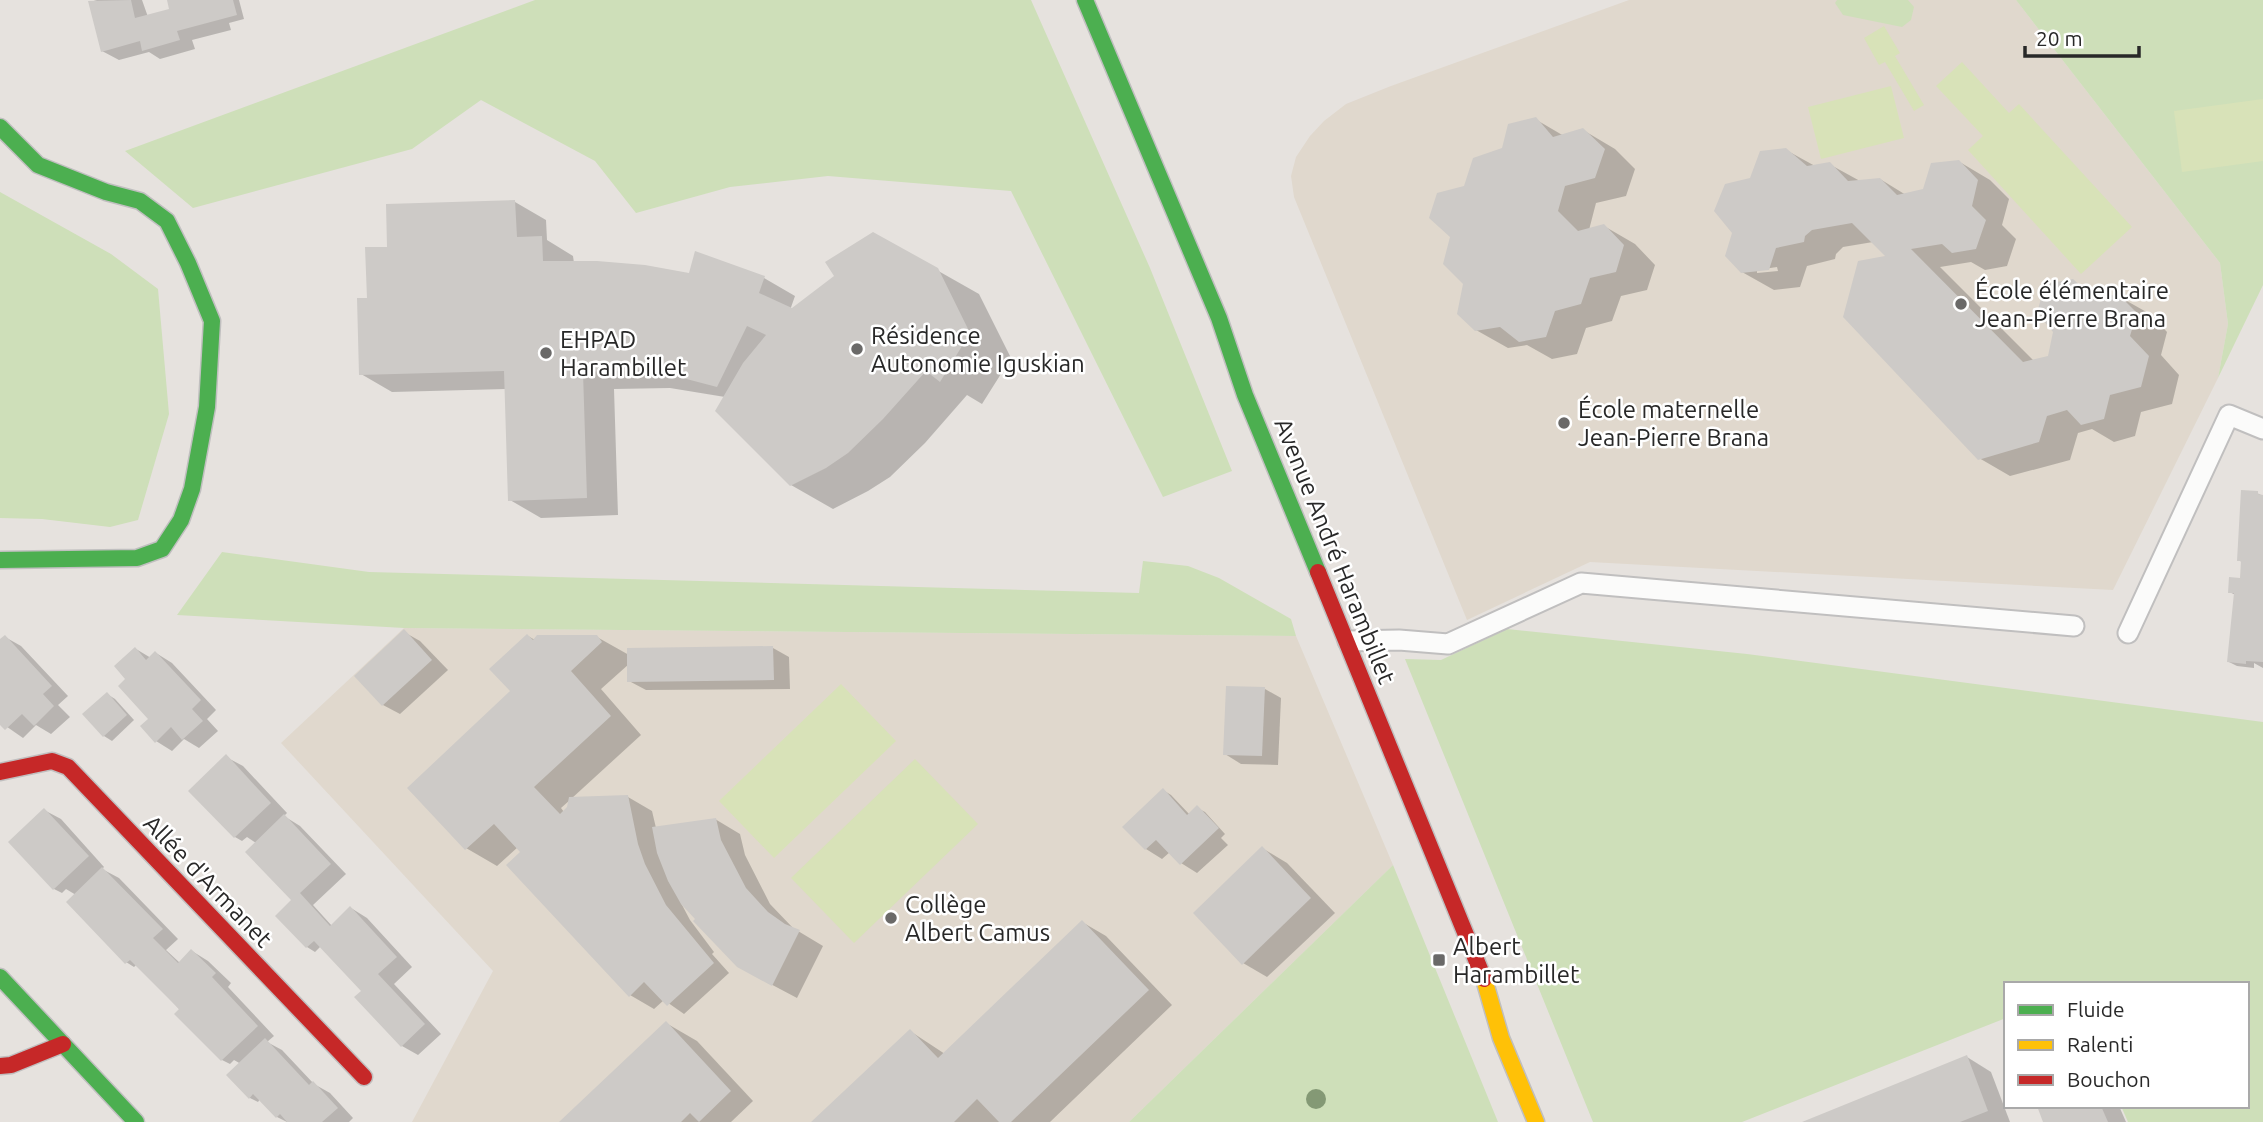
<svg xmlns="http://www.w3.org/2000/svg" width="2263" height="1122" font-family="Ubuntu,sans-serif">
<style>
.education{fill:#e0d8cd}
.green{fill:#cedfb9}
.pitch{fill:#d8e2b8}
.shadow{fill:#0003;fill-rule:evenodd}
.building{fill:#cdcac7}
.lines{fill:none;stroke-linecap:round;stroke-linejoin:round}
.lane-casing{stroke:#c0bfbf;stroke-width:23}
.fast-casing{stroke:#c0bfbf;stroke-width:19}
.slow-casing{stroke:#c0bfbf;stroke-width:19}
.jam-casing{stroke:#c0bfbf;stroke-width:19}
.lane{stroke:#fbfbfa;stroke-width:19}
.fast{stroke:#4caf50;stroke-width:16}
.slow{stroke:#ffc107;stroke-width:16}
.jam{stroke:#c62828;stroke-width:16}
.tree{fill:#849975}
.poi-dot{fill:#6a6968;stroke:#fff;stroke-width:2.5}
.labels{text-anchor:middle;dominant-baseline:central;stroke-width:5;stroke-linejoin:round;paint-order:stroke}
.poi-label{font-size:24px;fill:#282828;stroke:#fff;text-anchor:start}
.street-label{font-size:24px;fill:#282828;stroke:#fff}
</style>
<rect width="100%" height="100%" fill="#e6e2de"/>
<g class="education">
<polygon points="1629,0 2016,0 2220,263 2228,324 2218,378 2113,590 1590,562 1467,620 1294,197 1291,176 1296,157 1310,136 1324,121 1346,104 1391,86"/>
<polygon points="404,628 1296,636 1393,865 1129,1122 412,1122 493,971 281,743"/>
</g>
<g class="green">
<polygon points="535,0 1031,0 1150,268 1232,471 1163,497 1011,191 828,176 730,187 636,213 595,161 481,100 412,149 193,208 125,151"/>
<polygon points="1837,0 1908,0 1914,7 1911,20 1902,27 1843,15 1835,3"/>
<polygon points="2016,0 2263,0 2263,285 2218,378 2228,324 2220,263"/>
<polygon points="0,192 111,254 158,289 169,414 138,520 110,527 42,519 0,518"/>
<polygon points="222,552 369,572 1139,593 1143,561 1188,566 1219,578 1291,619 1296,636 404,628 177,615"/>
<polygon points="1507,629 1747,654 2263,722 2263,1122 2128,1122 2121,1106 2247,1106 2247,984 2006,984 2006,1018 1742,1122 1593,1122 1405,659 1441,660"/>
<polygon points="1393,865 1498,1122 1129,1122"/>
</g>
<g class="pitch">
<polygon points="1884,26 1900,53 1895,56 1924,105 1914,111 1885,62 1879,65 1864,38"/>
<polygon points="1962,62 2009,113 2019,104 2132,227 2081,274 1968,150 1983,136 1936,86"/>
<polygon points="1891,86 1904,138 1821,159 1808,107"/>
<polygon points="2263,99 2263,161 2182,172 2174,111"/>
<polygon points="841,684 896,741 774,858 719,801"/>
<polygon points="915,759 978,824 854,943 791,878"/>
</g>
<g class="shadow">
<polygon points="97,0 142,0 148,17 171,10 169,0 239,0 244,19 229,23 231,30 192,40 195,49 160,59 149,52 119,60 102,51 90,2"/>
<polygon points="1535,119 1564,136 1583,130 1615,149 1635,169 1626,196 1596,203 1589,230 1604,226 1635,244 1655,265 1647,290 1621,296 1612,321 1586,328 1577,354 1552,359 1527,345 1508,348 1476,330 1465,283 1465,187"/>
<path d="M1786,150L1815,166L1829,164L1860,181L1880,179L1906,195L1925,190L1958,161L1990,180L2009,199L2002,225L2016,239L2007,266L1985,270L1971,262L1940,267L2034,361L2049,357L2073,281L2104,299L2118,296L2150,314L2167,332L2161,355L2179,375L2172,404L2141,412L2135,436L2114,442L2092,429L2078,433L2070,460L2010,476L1979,458L1888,257L1873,242L1843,247L1836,254L1835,259L1807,266L1800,287L1774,290L1742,272L1752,179ZM1777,267L1778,271L1757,273V270Z"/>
<polygon points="515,202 546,220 547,240 573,256 574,263 690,275 764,278 795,296 789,313 836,276 873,234 979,294 1011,358 982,404 967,395 925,443 890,477 868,491 833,509 791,485 725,397 670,388 614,389 618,515 541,518 510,500 506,389 392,392 361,374 368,300 389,248"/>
<polygon points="2257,493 2263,496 2263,668 2254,663 2254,668 2237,666 2229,662 2236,595 2229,592 2241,579 2242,562 2238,560"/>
<polygon points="404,632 420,641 448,670 400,714 383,705"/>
<path d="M528,636L535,640L597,637L629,655L773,648L789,657L790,689L646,690L629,681V664L601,689L641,735L571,799L628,797L652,811L656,828L715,819L740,834L745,855L770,904L793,928L823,946L797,998L763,980L681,903L690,920L714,952L712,954L729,973L684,1014L664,1000L654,1009L630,995L518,847L497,866L466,848ZM570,800L569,808L564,812L561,808Z"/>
<polygon points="5,637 21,646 68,696 58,705 70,717 51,734 36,725 23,738 0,722 0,642"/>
<polygon points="136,649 151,658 156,653 172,663 216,710 207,719 218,731 199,748 184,739 172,751 156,741 150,719 128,679"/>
<polygon points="1265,689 1281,698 1278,765 1241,764 1225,754"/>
<polygon points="107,694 115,699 134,720 112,741 104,736 85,714"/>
<polygon points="226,757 243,766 287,813 284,816 300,826 346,874 313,905 332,926 351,908 367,918 412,967 394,984 441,1034 418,1055 402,1046 363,991 321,946 315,952 307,947 294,900 256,843 247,837 242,841 235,837"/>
<polygon points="1163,790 1171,795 1190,815 1197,808 1205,812 1225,834 1221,838 1228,845 1197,873 1181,863 1170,852 1162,859 1146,849"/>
<polygon points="44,810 61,819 104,867 102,869 119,878 178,939 166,950 180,963 192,951 208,961 231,983 228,987 274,1036 267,1042 282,1050 314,1084 330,1093 353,1118 349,1122 287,1122 277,1117 260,1099 258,1102 250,1098 241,1064 234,1060 230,1064 222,1060 180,1010 137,964 134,967 126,962 76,895 66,889 62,893 54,889"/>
<polygon points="1262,848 1287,863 1335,913 1267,977 1243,963"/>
<polygon points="1082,922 1106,936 1172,1005 1050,1122 814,1122 910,1031 945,1054"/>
<polygon points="666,1023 697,1041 753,1101 731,1122 561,1122"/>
<polygon points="1967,1057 1991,1072 2010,1122 1807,1122"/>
<polygon points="2039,1106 2119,1106 2126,1122 2045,1122"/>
</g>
<g class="building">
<polygon points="131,0 135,18 169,9 167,0 233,0 237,15 177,31 180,40 142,51 140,41 101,52 88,1"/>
<polygon points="1536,117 1553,137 1583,128 1605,149 1595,178 1565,186 1558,211 1578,231 1604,224 1624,245 1616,272 1590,278 1581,304 1555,311 1546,337 1519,342 1500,327 1475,331 1457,314 1463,284 1443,264 1450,237 1429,218 1437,193 1464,186 1473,158 1502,148 1508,124"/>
<polygon points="1786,148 1807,166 1830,162 1848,181 1880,178 1897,195 1923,189 1931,163 1959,160 1978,180 1972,206 1986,220 1976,249 1952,253 1942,244 1911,249 2023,362 2048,356 2053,332 2037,313 2045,284 2073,279 2094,299 2118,294 2137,313 2130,336 2149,356 2141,387 2110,395 2104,419 2081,425 2067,410 2047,416 2039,442 1978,460 1843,317 1858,261 1885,256 1852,223 1812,230 1805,236 1804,242 1776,248 1769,270 1741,273 1725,256 1732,233 1714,211 1725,184 1750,178 1760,151"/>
<polygon points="515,200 517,237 542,236 543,261 597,261 645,265 689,273 695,251 765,276 759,293 792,308 834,276 825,262 873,232 938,268 970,333 940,382 926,371 883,419 848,453 826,468 790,486 715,411 743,363 766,335 747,326 717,387 675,376 637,370 583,372 587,498 508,501 504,371 359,375 357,298 367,298 365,247 387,247 386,204"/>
<polygon points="2241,490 2258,491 2258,494 2263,495 2263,662 2246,661 2246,664 2227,662 2234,593 2228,593 2229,577 2240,578 2241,561 2237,561"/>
<polygon points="404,629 432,660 382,706 354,676"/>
<polygon points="527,634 533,640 537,635 597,635 602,642 571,671 611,716 534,787 560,814 567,807 569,797 628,795 638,844 645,864 666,905 714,963 667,1006 644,982 629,997 506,865 520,852 494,824 465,850 407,788 510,691 489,669"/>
<polygon points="5,635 52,686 43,694 54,706 34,726 22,714 5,730 0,725 0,639"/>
<polygon points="773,646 774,680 627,682 627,648"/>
<polygon points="135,647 146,660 155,651 201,700 192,709 203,721 182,740 171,727 155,743 140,726 148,719 118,686 125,679 114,666"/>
<polygon points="1226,686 1265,687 1262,756 1223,755"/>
<polygon points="107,692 127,715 103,737 82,714"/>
<polygon points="226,754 271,803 234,838 188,791"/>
<polygon points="1163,788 1187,815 1197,805 1219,828 1180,865 1156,840 1145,850 1122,827"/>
<polygon points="44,808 89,856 53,890 8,842"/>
<polygon points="284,814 331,864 300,893 330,926 350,906 397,957 378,974 425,1024 401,1047 354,997 361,991 314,941 306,948 275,916 291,900 245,852"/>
<polygon points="716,818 721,840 746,888 768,912 785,924 800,930 772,986 737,967 693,921 695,919 681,904 668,881 657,853 652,827"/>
<polygon points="1262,846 1311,898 1242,965 1193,913"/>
<polygon points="102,867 163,929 153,938 178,963 191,949 216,973 212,977 258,1026 221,1061 174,1014 179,1009 130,960 125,964 66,902"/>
<polygon points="1082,920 1149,990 1011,1122 999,1122 977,1099 954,1122 811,1122 910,1029 938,1058"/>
<polygon points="666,1021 731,1091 699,1122 690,1113 681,1122 559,1122"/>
<polygon points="265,1038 309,1085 313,1081 338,1108 322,1122 287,1122 280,1114 276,1118 253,1094 249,1099 226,1075"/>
<polygon points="1967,1055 1988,1111 1960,1122 1802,1122"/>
<polygon points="2037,1106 2101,1106 2108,1122 2043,1122"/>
</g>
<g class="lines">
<defs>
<g id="lane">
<polyline points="2128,633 2229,415 2263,429"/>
<polyline points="1348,641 1399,640 1448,644 1581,583 2074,626"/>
</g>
<g id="fast">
<polyline points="1085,0 1219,318 1245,395 1318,572"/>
<polyline points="0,127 38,165 106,192 140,201 167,221 188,263 212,321 207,407 192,489 181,520 162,549 137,558 0,560"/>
<polyline points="0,977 136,1122"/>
</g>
<polyline id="slow" points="1484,979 1501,1038 1536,1122"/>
<g id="jam">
<polyline points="1318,572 1484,979"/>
<polyline points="0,772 52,761 68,767 364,1077"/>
<polyline points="0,1066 11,1065 63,1044"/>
</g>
</defs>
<use href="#lane" class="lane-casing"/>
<use href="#fast" class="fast-casing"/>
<use href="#slow" class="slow-casing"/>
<use href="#jam" class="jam-casing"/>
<use href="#lane" class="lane"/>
<use href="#fast" class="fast"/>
<use href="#slow" class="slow"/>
<use href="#jam" class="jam"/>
</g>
<circle class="tree" cx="1316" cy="1099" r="10"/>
<g class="poi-dot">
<circle cx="1961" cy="304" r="7"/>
<circle cx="857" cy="349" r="7"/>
<circle cx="546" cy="353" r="7"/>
<circle cx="1564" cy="423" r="7"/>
<circle cx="891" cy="918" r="7"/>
<rect x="1432" y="953" width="14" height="14" rx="3.5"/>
</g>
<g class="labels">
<g class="poi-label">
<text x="1975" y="290">École élémentaire<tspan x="1975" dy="28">Jean-Pierre Brana</tspan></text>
<text x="871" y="335">Résidence<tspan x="871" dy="28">Autonomie Iguskian</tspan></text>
<text x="560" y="339">EHPAD<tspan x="560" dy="28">Harambillet</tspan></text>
<text x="1578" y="409">École maternelle<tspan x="1578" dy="28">Jean-Pierre Brana</tspan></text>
<text x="905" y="904">Collège<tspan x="905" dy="28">Albert Camus</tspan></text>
<text x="1453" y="946">Albert<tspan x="1453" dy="28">Harambillet</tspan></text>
</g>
<g class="street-label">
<text transform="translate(1335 551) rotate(68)">Avenue André Harambillet</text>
<text transform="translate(208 881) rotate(46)">Allée d'Armanet</text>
</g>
</g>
<rect x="2004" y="982" width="245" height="126" fill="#ffffff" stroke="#a9a9a9" stroke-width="2"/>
<rect x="2018" y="1005" width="35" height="10" fill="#4caf50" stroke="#a9a9a9" stroke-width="2"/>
<text x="2067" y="1017" font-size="21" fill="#282828">Fluide</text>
<rect x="2018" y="1040" width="35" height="10" fill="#ffc107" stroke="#a9a9a9" stroke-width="2"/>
<text x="2067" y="1052" font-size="21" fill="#282828">Ralenti</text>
<rect x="2018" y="1075" width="35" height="10" fill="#c62828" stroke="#a9a9a9" stroke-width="2"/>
<text x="2067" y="1087" font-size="21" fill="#282828">Bouchon</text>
<path d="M2025 46v10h114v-10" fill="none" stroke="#282828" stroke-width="3.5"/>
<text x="2036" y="46" font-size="21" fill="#282828" stroke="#ffffff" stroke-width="5" paint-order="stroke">20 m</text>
</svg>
